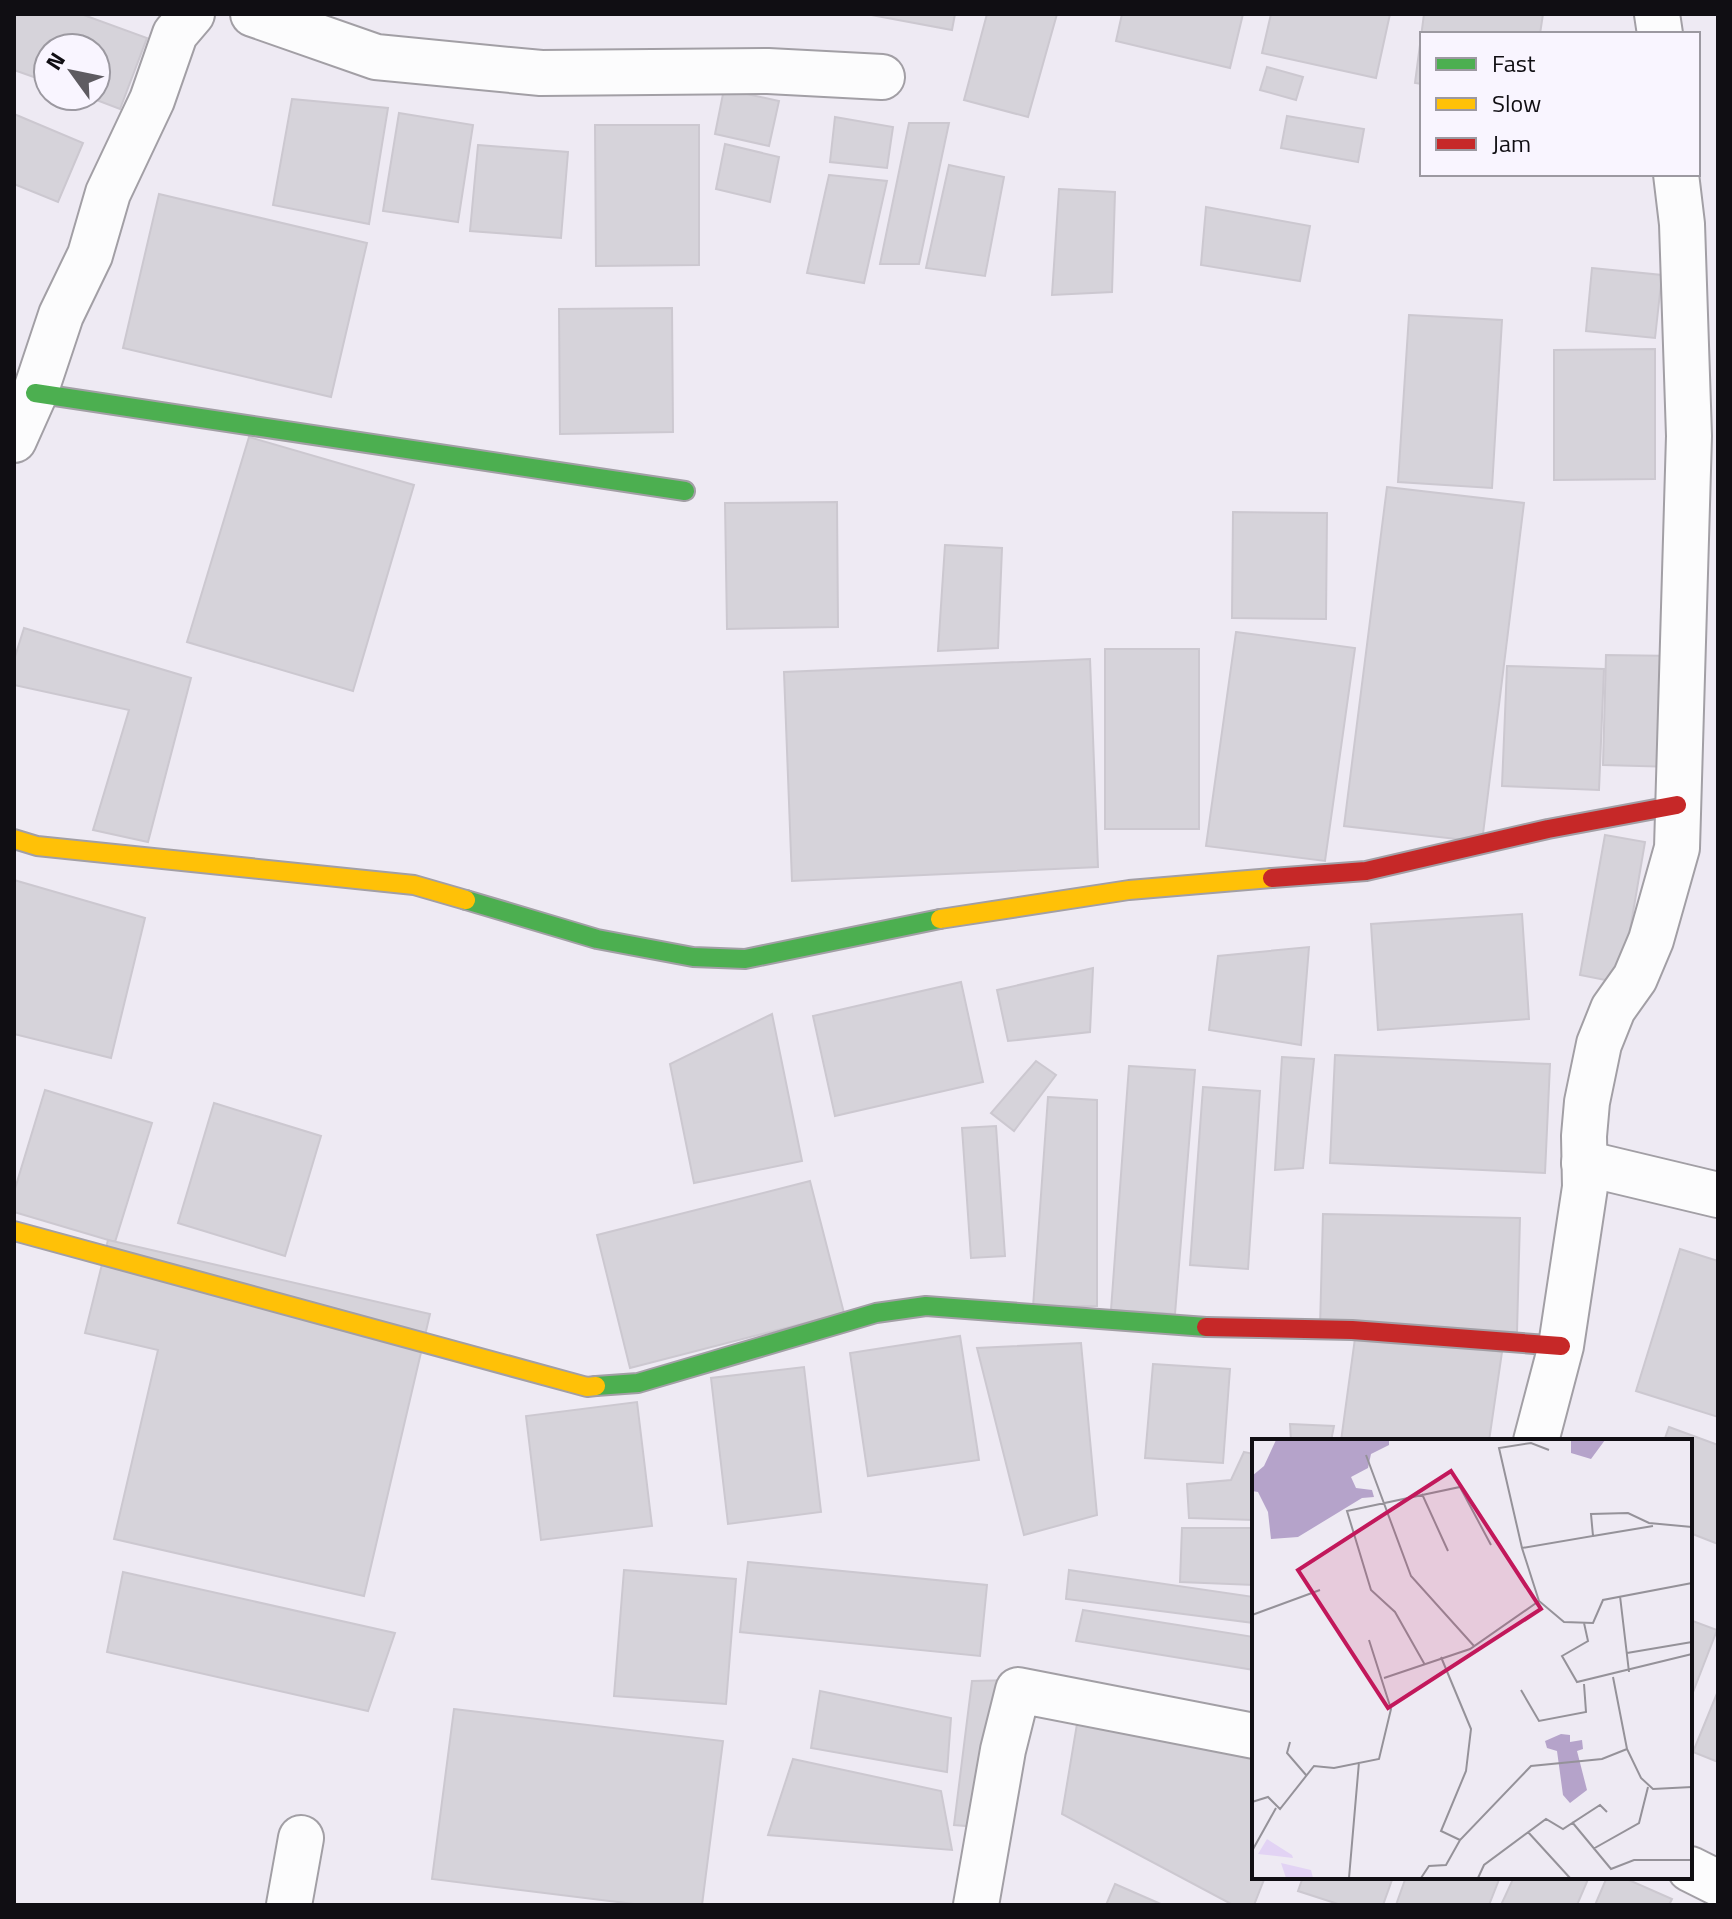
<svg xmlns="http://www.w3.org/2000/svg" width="1732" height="1919" font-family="'Titillium Web',sans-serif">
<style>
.building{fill:#d6d3da;stroke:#ccc8d0;stroke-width:2}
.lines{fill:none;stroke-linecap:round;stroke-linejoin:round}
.street-casing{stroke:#a29fa5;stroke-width:48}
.fast-casing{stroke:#a29fa5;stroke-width:22}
.slow-casing{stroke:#a29fa5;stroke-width:22}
.jam-casing{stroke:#a29fa5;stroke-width:22}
.street{stroke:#fcfcfd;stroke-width:44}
.fast{stroke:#4caf50;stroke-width:18}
.slow{stroke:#ffc107;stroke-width:18}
.jam{stroke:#c62828;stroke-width:18}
.inset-road{fill:none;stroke:#959299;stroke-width:2}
.view{fill:#c2185b;fill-opacity:0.15;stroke:#c2185b;stroke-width:4}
.inset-edge{fill:none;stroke:#100e13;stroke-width:4}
</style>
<rect width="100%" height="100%" fill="#eeeaf3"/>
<g class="building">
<polygon points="14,14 81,14 147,38 120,109 86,96 96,96 96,48 48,48 48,82 14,70"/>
<polygon points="866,14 955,14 952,30"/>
<polygon points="987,14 1057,14 1028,117 964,100"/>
<polygon points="1122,14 1243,14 1230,68 1116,41"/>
<polygon points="1271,14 1390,14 1376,78 1262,53"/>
<polygon points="1424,14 1543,14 1540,34 1422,34 1422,84 1415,83"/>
<polygon points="1267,67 1303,77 1296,100 1260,90"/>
<polygon points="724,89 779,101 769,146 715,134"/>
<polygon points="292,99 388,108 369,224 273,205"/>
<polygon points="399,113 473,125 458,222 383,211"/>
<polygon points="14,114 83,143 58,202 14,184"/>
<polygon points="1287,116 1364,129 1358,162 1281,148"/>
<polygon points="835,117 893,127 887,168 830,162"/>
<polygon points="909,123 949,123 919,264 880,264"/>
<polygon points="595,125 699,125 699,265 596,266"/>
<polygon points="725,144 779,157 770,202 716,189"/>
<polygon points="478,145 568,152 561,238 470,231"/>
<polygon points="949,165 1004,177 985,276 926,268"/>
<polygon points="829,175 887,181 864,283 807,273"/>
<polygon points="1059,189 1115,192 1112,292 1052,295"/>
<polygon points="159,194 367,243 331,397 123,348"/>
<polygon points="1206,207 1310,226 1300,281 1201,265"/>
<polygon points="1592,268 1662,275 1655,338 1586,331"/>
<polygon points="672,308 673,432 560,434 559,309"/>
<polygon points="1409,315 1502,320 1492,488 1398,482"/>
<polygon points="1655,349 1655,479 1554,480 1554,350"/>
<polygon points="249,437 414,485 353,691 187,642"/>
<polygon points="1387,487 1524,503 1482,842 1344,826"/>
<polygon points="837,502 838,627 727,629 725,503"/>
<polygon points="1233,512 1327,513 1326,619 1232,618"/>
<polygon points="945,545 1002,548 998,648 938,651"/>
<polygon points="24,628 191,678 148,842 93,830 129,710 14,685 14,660"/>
<polygon points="1236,632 1355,648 1325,861 1206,846"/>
<rect x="1105" y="649" width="94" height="180"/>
<polygon points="1606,655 1678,656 1675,767 1603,765"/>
<polygon points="1090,659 1098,867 792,881 784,672"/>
<polygon points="1507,666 1604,669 1599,790 1502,786"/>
<polygon points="1605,835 1645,842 1621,983 1580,975"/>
<polygon points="14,880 145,918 111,1058 14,1034"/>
<polygon points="1522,914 1529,1019 1378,1030 1371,924"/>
<polygon points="1309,947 1301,1045 1209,1030 1218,956"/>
<polygon points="1093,968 1090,1032 1008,1041 997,990"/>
<polygon points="961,982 983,1082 835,1116 813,1016"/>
<polygon points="772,1014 802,1161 694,1183 670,1064"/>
<polygon points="1335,1055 1550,1064 1545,1173 1330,1163"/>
<polygon points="1282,1057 1314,1059 1303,1168 1275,1170"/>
<polygon points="1036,1061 1056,1075 1014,1131 991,1113"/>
<polygon points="1129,1066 1195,1070 1175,1314 1111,1310"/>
<polygon points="1203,1087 1260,1091 1248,1269 1190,1265"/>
<polygon points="45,1090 152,1123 115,1242 14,1212 14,1192"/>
<polygon points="1048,1097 1097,1100 1097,1306 1033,1307"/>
<polygon points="214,1103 321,1136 285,1256 178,1223"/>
<polygon points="996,1126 1005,1256 971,1258 962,1128"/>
<polygon points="810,1181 844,1313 630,1368 597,1235"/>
<polygon points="1323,1214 1520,1218 1517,1332 1320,1328"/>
<polygon points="108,1240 430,1314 364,1596 114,1539 158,1350 85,1333"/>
<polygon points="1680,1249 1718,1261 1718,1417 1636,1391"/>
<polygon points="1356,1331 1502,1352 1489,1441 1341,1441"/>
<polygon points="960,1336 979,1460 868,1476 850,1353"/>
<polygon points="1081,1343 1097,1515 1024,1535 977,1348"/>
<polygon points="1153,1364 1230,1369 1223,1463 1145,1458"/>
<polygon points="804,1367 821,1512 728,1524 711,1378"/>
<polygon points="637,1402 652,1526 541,1540 526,1416"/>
<polygon points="1290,1424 1334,1426 1331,1441 1291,1441"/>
<polygon points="1669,1427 1718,1445 1718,1544 1690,1533 1690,1441 1664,1441"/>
<polygon points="1244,1452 1254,1454 1254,1520 1189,1518 1187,1484 1231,1480"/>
<polygon points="1182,1528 1254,1528 1254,1585 1180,1582"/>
<polygon points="748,1562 987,1585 980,1656 740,1632"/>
<polygon points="624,1570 736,1579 726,1704 614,1696"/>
<polygon points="1069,1570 1254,1597 1254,1623 1066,1599"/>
<polygon points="123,1572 395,1633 368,1711 107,1652"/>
<polygon points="1083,1610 1254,1637 1254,1670 1076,1641"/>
<polygon points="1690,1620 1717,1630 1690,1700"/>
<polygon points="1013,1680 1003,1829 954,1825 972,1681"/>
<polygon points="820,1691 951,1718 947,1772 811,1748"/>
<polygon points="1718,1691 1718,1762 1693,1752"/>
<polygon points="454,1709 723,1741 702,1905 642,1905 432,1879"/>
<polygon points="1077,1724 1254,1758 1254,1877 1265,1877 1254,1905 1233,1905 1062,1814"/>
<polygon points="793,1759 941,1791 952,1850 768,1835"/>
<polygon points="1303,1877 1393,1877 1383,1905 1341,1905 1298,1891"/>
<polygon points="1406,1877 1500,1877 1489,1905 1396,1905"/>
<polygon points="1514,1877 1589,1877 1577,1905 1501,1905"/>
<polygon points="1607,1877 1622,1877 1672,1899 1669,1905 1595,1905"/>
<polygon points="1115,1884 1163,1905 1106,1905"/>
</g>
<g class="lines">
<defs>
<g id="street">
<polyline points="253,14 376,57 541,73 768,71 882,77"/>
<polyline points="1657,14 1660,34"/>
<polyline points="14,440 35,393 61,315 90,255 108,193 152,100 175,34 192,14"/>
<polyline points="1584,1163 1718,1195"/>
<polyline points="1536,1441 1561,1346 1585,1187 1584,1136 1587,1102 1599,1044 1613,1009 1635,978 1651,940 1677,848 1689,436 1682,224 1676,174"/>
<polyline points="1690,1869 1718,1883"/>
<polyline points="289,1905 301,1838"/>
<polyline points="976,1905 1003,1750 1018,1690 1254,1736"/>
</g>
<g id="fast">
<polyline points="35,393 685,491"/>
<polyline points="466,900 597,939 693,957 745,959 940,919"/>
<polyline points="596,1386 638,1383 876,1313 926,1306 1206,1327"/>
</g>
<g id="slow">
<polyline points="14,839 37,846 414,885 466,900"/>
<polyline points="940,919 1129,890 1272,878"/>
<polyline points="14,1231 587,1387 596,1386"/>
</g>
<g id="jam">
<polyline points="1272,878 1366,871 1548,829 1677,805"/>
<polyline points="1206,1327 1352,1330 1561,1346"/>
</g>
</defs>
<use href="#street" class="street-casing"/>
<use href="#fast" class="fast-casing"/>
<use href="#slow" class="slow-casing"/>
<use href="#jam" class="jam-casing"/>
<use href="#street" class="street"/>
<use href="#fast" class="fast"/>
<use href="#slow" class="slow"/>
<use href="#jam" class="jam"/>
</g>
<g transform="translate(1252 1439)">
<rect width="440" height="440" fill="#eeeaf3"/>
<path d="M15,400L40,416L41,419L6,415ZM29,424L59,431L61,439H34Z" fill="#e2d3f4"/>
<path d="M24,1H137V6L119,15L116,29L99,38L104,49L120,51L122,58L110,59L46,98L19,100L16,73L6,53L0,52V37L12,27ZM319,1H353L339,20L319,14ZM309,295L318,296V303L330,301L331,310L325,312L335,351L318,364L311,356L305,312L295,309L293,302Z" fill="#b5a3ca"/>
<path class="inset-road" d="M114,16L159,137L222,207M170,55L196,112M440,88L397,84L376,74L339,75L341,97L270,109L287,162L312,183L341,184L351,161L440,144M341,97L401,87M270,109L247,9L279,4L297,11M368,157L377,233M0,176L68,151M332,184L336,202L310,217L325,243L440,215M375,214L440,203M189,218L219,290L214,332L189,392L208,401M173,226L143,173L119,151L95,72L208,48L239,106M361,238L375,310L389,339L401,350L440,348M132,239L218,210L287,162M269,251L287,282L334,273L332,245M38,303L35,314L54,336M0,363L16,358L28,370L62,327L82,329L127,320L139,270L117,201M320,383L359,430L382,421H440M276,393L318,439M341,410L387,384L396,348M0,412L24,369M97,439L107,323M169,439L177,427L194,426L208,401L279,327L350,320L375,310M226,439L232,426L294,380L311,390L348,366L355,373"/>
<path class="view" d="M199,32L289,170L136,269L46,131Z"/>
<rect width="440" height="440" class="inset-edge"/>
</g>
<rect width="1732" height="1919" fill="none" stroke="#100e13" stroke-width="32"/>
<rect x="1420" y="32" width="280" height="144" fill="#f9f5ff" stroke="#9c99a1" stroke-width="2"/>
<rect x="1436" y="58" width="40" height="12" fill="#4caf50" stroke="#9c99a1" stroke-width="2"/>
<text x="1492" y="72" font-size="24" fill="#100e13">Fast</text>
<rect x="1436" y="98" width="40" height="12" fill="#ffc107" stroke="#9c99a1" stroke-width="2"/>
<text x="1492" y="112" font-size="24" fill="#100e13">Slow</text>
<rect x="1436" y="138" width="40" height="12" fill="#c62828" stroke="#9c99a1" stroke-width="2"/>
<text x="1492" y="152" font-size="24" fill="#100e13">Jam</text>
<g transform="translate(72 72) rotate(303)"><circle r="38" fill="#f9f5ff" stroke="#9c99a1" stroke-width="2"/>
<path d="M0-6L14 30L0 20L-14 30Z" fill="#5e5b61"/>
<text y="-12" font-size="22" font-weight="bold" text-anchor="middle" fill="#100e13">N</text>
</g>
</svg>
